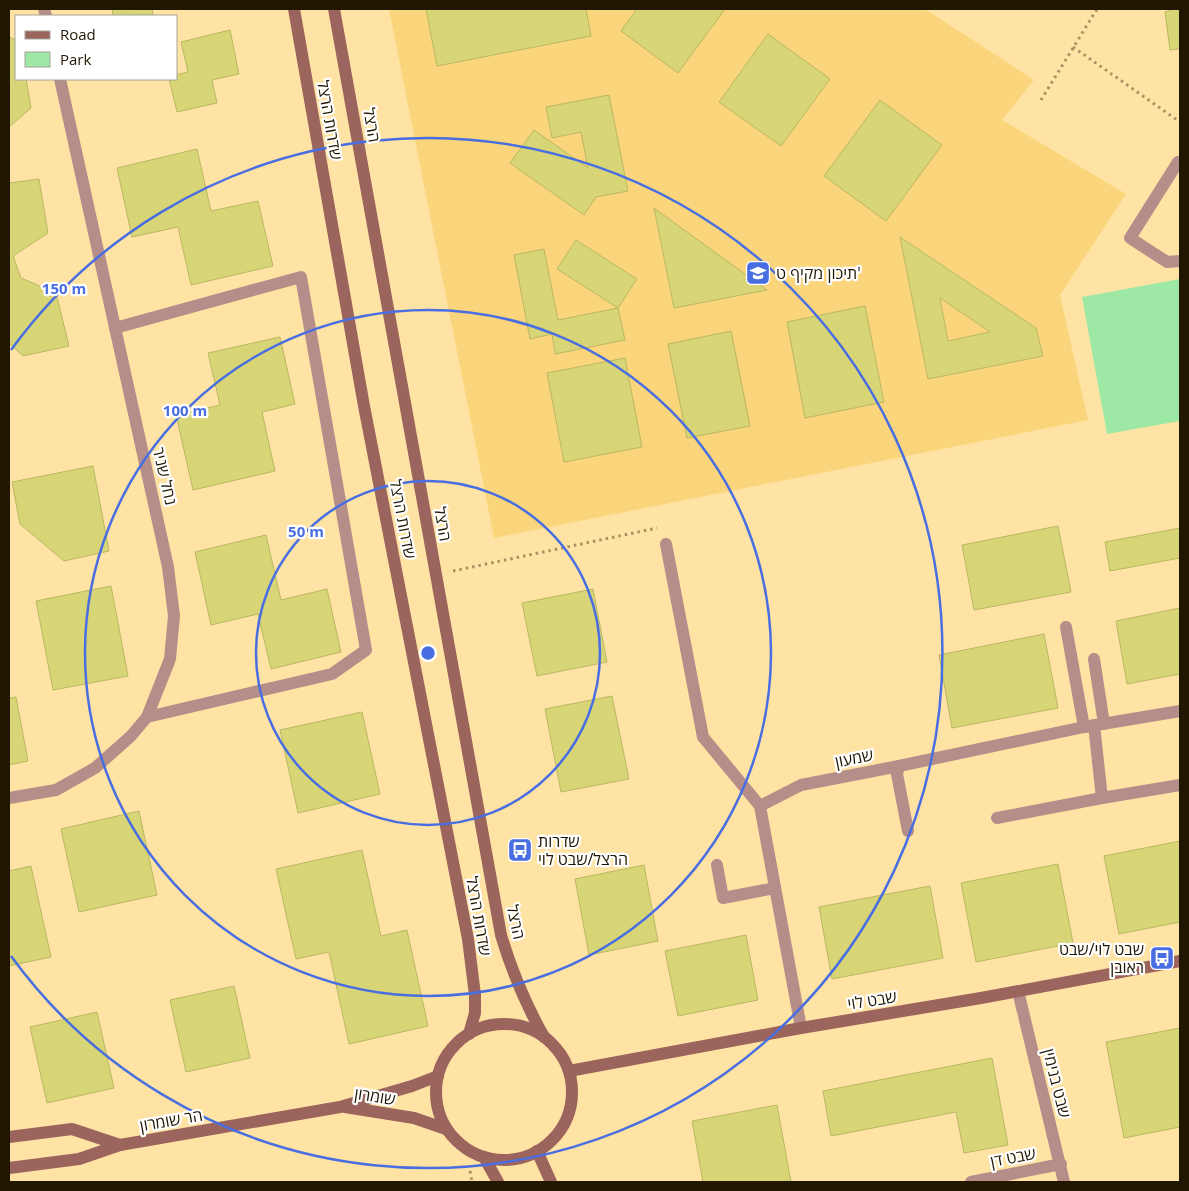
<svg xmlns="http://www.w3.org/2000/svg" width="1189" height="1191" font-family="'Open Sans','Noto Sans Hebrew',sans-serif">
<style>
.built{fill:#fbd57b}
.green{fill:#9de8a5}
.building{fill:#d8d576;stroke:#bab763;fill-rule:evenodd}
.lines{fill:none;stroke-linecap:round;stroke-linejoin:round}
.path{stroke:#a79263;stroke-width:3;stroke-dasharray:2.5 4;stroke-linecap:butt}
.lane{stroke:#b58e89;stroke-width:12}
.street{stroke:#b58e89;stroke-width:12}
.secondary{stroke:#9b645d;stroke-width:12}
.ring{fill:none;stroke:#496ee1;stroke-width:2.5}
.labels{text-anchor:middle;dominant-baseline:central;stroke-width:4.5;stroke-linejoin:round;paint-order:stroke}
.street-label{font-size:16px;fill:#211700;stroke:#fff}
.poi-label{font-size:16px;fill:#211700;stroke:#fff;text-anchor:start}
.centre{fill:#496ee1;stroke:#fff;stroke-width:2.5}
.ring-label{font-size:15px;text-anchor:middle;font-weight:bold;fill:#496ee1;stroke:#fff;stroke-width:4.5;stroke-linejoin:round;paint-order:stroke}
</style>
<rect width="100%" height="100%" fill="#ffe3a4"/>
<polygon class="built" points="389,9 925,9 1034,80 1002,120 1126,194 1060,295 1088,420 494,538"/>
<polygon class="green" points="1180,279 1180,421 1107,434 1082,297"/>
<g class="building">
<polygon points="112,9 152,9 153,15 113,16"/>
<polygon points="426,9 586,9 591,36 437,66"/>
<polygon points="637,9 725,9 678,73 621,31"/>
<polygon points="1173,9 1180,9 1180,49 1170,50 1165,12"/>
<polygon points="230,30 239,74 212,80 217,103 177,112 169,79 176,79 176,75 188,72 181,42"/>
<polygon points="768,34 830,79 781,146 719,102"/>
<polygon points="9,37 16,40 16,79 26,79 31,108 9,127"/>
<polygon points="609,95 628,191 596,197 584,215 510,163 534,130 588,168 581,132 552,138 546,107"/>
<polygon points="880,100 942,145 886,221 824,176"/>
<polygon points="197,149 211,211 258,201 273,266 191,285 178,227 132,237 117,168"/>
<polygon points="39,179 48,233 13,256 21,278 56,293 69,346 23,356 9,343 9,183"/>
<polygon points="654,208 767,290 674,308"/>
<path d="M900,237L1036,328L1043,356L928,379ZM940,298L990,332L948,341Z"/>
<polygon points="576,240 637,279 618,308 557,269"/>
<polygon points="544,249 558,320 618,308 625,340 555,354 552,334 530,339 514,255"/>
<polygon points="865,306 884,402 805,418 787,322"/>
<polygon points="731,331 750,426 687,438 668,344"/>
<polygon points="280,337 295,404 262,412 275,471 193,490 176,415 220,405 208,353"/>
<polygon points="625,358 642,447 564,462 547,373"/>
<polygon points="93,466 109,551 64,561 20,524 12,482"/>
<polygon points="1058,526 1071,592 974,610 962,545"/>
<polygon points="1180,528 1180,558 1110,571 1105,542"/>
<polygon points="266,535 281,600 327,589 341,652 271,669 258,614 211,625 195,552"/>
<polygon points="111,586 128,676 53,690 36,601"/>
<polygon points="593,589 607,662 537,676 522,603"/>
<polygon points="1180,608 1180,674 1127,684 1116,621"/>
<polygon points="1044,634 1058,708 952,728 939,655"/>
<polygon points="612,696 629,779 561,792 545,709"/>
<polygon points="16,697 28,761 9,765 9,698"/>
<polygon points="362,712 380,794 298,813 280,730"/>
<polygon points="139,811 157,895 79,912 61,829"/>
<polygon points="1180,841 1180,922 1119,934 1104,856"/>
<polygon points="362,850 381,936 407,930 428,1026 349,1044 329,952 296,959 276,869"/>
<polygon points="1058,864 1073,943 976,962 961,883"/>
<polygon points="644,865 658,941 589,955 575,879"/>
<polygon points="31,866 51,957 9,966 9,871"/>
<polygon points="930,886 943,958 832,979 819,907"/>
<polygon points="746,935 758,1000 678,1016 665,951"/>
<polygon points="234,986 250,1058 186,1072 170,1000"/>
<polygon points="97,1012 114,1088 47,1103 30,1027"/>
<polygon points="1180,1028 1180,1127 1124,1138 1106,1042"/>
<polygon points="992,1058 1008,1145 964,1153 956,1112 831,1136 823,1091"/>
<polygon points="777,1105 791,1182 703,1182 692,1121"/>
</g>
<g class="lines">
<g class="path">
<polyline points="1073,47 1180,122"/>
<polyline points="1041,100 1097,9"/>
<polyline points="453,571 657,528"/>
<polyline points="470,1171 472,1182"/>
</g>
<g class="lane">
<polyline points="1180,163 1178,162 1130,238 1167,262 1180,261"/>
<polyline points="115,328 301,277 366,650 332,674 147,717"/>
<polyline points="666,544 703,737 760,806"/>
<polyline points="1066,627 1084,727"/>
<polyline points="1094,659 1104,724"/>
<polyline points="1094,725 1102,798 1180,785"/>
<polyline points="899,766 897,774 908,831"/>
<polyline points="997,818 1102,798"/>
<polyline points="717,865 723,898 775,888"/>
</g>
<g class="street">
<polyline points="44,9 46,16"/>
<polyline points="9,798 56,790 95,768 131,736 147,717 170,659 174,616 168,567 60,79"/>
<polyline points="1018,991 1064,1182"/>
<polyline points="801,1028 760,806 801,785 899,766 1084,727 1180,711"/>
<polyline points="971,1182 1061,1164"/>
</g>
<g class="secondary">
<polyline points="294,9 364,406 468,939 475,995 475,1013 469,1034"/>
<path d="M334,9L501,935C512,972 525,1003 544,1037"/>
<circle cx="504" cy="1092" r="68"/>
<polyline points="569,1071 801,1028 981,998 1180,961"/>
<polyline points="345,1107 414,1118 446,1129"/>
<polyline points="9,1137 72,1129 120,1145"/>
<polyline points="537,1151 551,1182"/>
<polyline points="484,1157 498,1182"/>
<polyline points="9,1168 79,1159 120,1145 340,1107 412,1086 438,1076"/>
</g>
</g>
<g class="ring">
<circle cx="428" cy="653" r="172"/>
<circle cx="428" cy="653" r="343"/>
<path d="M11 350A515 515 0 1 1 11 956"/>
</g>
<defs>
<symbol id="school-square" viewBox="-11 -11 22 22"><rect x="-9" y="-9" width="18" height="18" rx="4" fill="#496ee1" stroke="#fff"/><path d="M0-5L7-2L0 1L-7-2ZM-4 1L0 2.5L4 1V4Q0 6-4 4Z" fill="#fff"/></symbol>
<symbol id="bus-square" viewBox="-11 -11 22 22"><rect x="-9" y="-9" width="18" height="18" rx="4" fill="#496ee1" stroke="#fff"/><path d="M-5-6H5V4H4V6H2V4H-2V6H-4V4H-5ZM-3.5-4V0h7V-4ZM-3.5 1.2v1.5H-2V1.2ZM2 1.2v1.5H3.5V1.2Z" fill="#fff"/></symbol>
</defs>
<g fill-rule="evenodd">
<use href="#school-square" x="744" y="259" width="28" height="28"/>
<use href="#bus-square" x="506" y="836" width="28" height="28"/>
<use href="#bus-square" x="1148" y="944" width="28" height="28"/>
</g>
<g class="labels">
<g class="street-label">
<text transform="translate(330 120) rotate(80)">שדרות הרצל</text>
<text transform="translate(372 125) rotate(80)">הרצל</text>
<text transform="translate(165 476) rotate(77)">נחל שניר</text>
<text transform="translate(403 519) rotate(79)">שדרות הרצל</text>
<text transform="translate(443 524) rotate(80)">הרצל</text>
<text transform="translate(854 758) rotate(-11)">שמעון</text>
<text transform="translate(479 916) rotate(80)">שדרות הרצל</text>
<text transform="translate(516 922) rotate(78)">הרצל</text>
<text transform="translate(872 1000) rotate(-9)">שבט לוי</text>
<text transform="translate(1057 1083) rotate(76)">שבט בנימין</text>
<text transform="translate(375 1096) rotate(9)">שומרון</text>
<text transform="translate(171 1120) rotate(-10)">הר שומרון</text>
<text transform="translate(1013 1157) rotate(-11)">שבט דן</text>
</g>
<g class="poi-label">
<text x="776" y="273">תיכון מקיף ט'</text>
<text x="538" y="841">שדרות<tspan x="538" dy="18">הרצל/שבט לוי</tspan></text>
<text x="1144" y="949" text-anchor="end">שבט לוי/שבט<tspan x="1144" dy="18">ראובן</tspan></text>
</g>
</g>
<circle cx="428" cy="653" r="8" class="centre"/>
<g class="ring-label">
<text x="64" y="294">150 m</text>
<text x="185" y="416">100 m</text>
<text x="306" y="537">50 m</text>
</g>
<rect width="1189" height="1191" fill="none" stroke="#211700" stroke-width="20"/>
<rect x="15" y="15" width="162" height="65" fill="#ffffff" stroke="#a6a299"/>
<rect x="25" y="31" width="25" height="8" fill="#9b645d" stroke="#a6a299"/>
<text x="60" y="40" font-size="15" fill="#211700">Road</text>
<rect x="25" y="52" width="25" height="15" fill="#9de8a5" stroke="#a6a299"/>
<text x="60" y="65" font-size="15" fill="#211700">Park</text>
</svg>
